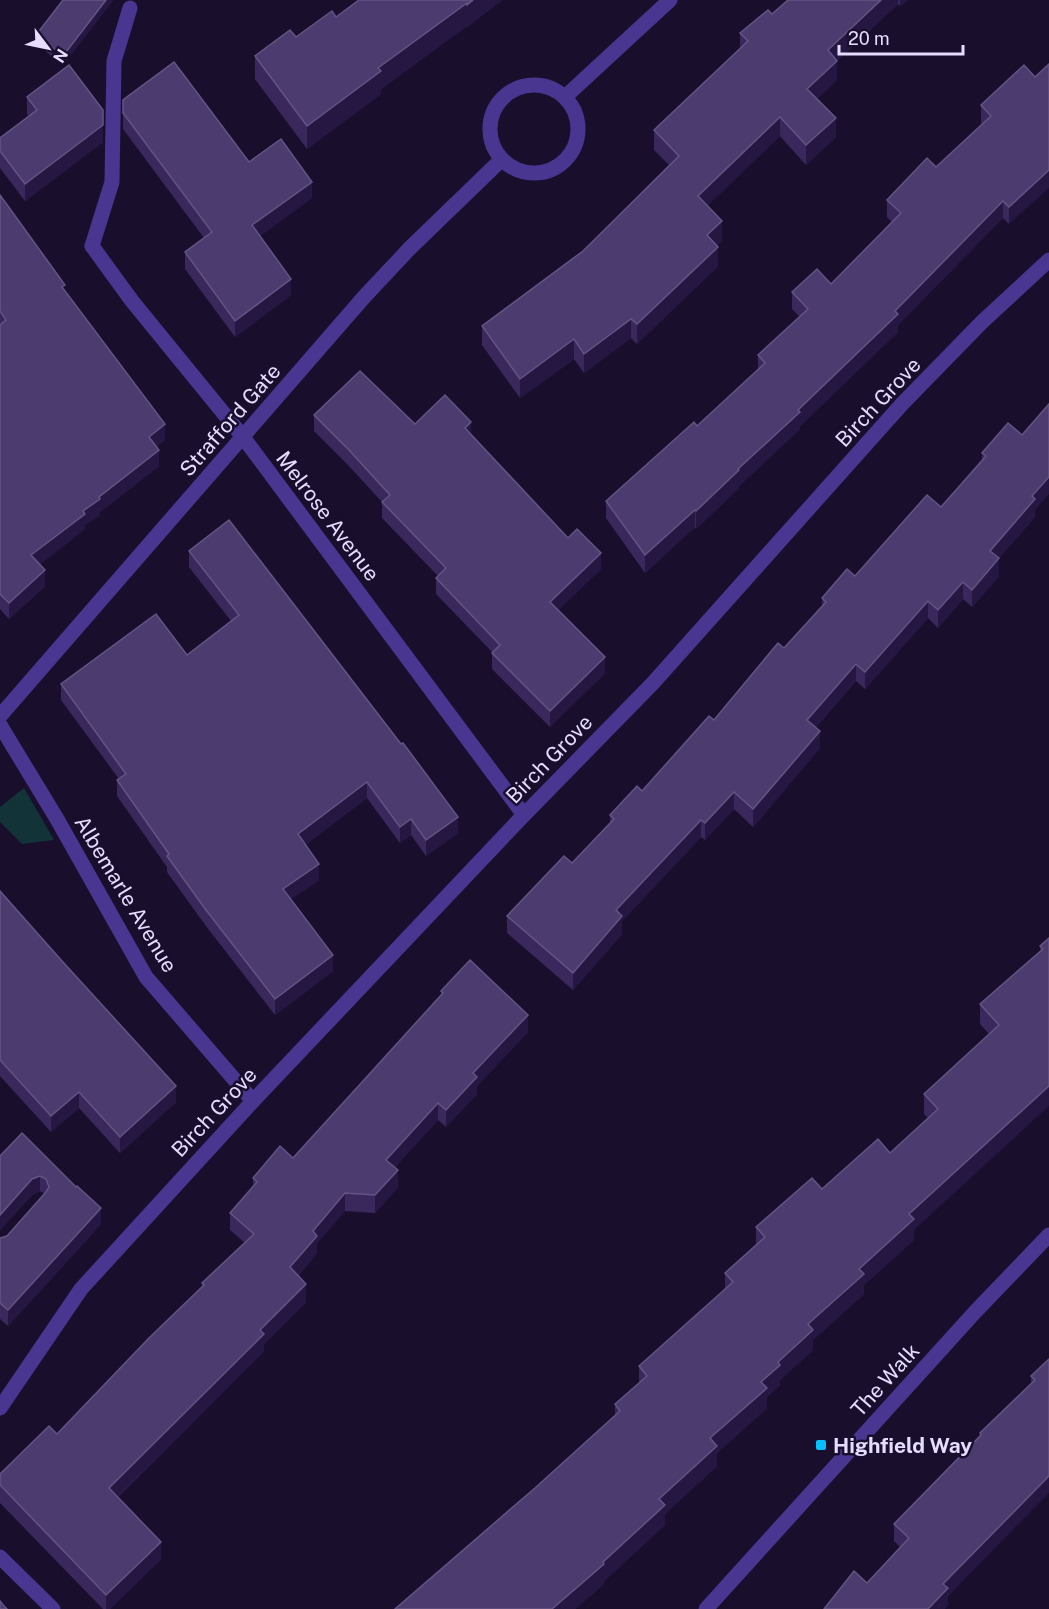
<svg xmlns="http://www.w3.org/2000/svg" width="1049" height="1609" font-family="'Public Sans',sans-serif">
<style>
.green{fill:#123338}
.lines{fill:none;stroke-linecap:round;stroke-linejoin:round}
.service{stroke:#483690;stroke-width:15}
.minor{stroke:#483690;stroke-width:15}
.tertiary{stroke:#483690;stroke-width:15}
.wall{fill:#3a285c}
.shaded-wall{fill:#251642}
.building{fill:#4c3b6e;stroke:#645484;stroke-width:1.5}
.poi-dot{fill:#08c0ff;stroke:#190f2d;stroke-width:2}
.labels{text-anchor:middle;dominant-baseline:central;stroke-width:5;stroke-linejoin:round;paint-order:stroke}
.street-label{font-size:21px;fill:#e5dcff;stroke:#190f2d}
.poi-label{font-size:21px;font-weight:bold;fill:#e5dcff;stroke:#190f2d;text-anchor:start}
</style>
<rect width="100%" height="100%" fill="#190f2d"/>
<polygon class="green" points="24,788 54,840 22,844 0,822 0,807"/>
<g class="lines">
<polyline class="service" points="92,246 112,182 114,61 130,8"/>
<g class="minor">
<circle cx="534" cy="129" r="44"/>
<polyline points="566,96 670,0"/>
<polyline points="92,246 132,301 243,437 524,815"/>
<polyline points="0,716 364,297 410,248 501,160"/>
<polyline points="0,725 57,819 146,977 253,1101"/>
<polyline points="0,1408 81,1289 253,1101 520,819 653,683 902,404 982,322 1049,260"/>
<polyline points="0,1557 53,1609"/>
</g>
<polyline class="tertiary" points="706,1609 975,1312 1049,1235"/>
</g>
<g class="wall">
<polygon points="63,0 113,0 63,65 36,44 36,35"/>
<polygon points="359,0 502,0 467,27 467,26 381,89 381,94 307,149 255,79 255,56 336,17"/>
<polygon points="788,0 908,0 900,6 898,4 837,61 837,80 817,99 836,137 806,165 780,136 707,206 722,241 717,245 718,266 637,344 631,338 584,373 574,359 520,398 482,345 482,326 583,251 669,165 654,150 654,130 740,49 740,33 772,14"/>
<polygon points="1024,65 1009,224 1003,218 898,325 898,332 800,426 800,429 739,486 739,488 696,529 695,527 645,573 606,518 606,501 697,426 758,369 758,355 800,317 792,309 792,292 831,284 892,222 887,217 887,200 936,167 982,124 981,123 981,105"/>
<polygon points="27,97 103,142 25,201 0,168 0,138 29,116 27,114"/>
<polygon points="123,100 249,162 312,198 260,236 291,295 235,337 185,269 185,252 204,238 123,129"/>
<polygon points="0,195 165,440 156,447 159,466 100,512 100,515 85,525 85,529 40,564 45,586 9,619 0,609"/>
<polygon points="314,415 471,434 568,538 601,569 558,610 605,673 550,727 492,669 492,652 436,594 436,578 438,576 382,518 382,502 348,465 314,431"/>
<polygon points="982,453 1035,510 1035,517 999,558 999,576 972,607 963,599 938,628 928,618 865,689 856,681 816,727 820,748 753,827 734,809 705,840 701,837 622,921 622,934 573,990 507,933 507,916 572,863 610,823 610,815 642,791 714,720 784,648 822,606 822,598 855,576 941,507 982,460"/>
<polygon points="189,551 458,833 426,856 411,835 400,843 367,798 305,845 319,880 290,900 333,971 275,1015 206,926 167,872 167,867 117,796 117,780 119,779 61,700 61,684 187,655 231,621 189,567"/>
<polygon points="0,891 176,1102 120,1153 79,1108 51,1132 0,1076"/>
<polygon points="1049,938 914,1230 914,1240 864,1285 864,1294 813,1340 813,1350 780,1380 780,1385 767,1397 767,1408 717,1453 717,1466 665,1514 665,1525 604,1581 604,1584 575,1609 395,1609 535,1488 615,1416 615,1404 639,1383 639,1366 725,1289 725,1273 756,1245 756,1227 822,1189 890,1153 928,1118 924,1114 924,1094 989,1034 980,1024 980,1004 1040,951 1040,946"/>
<polygon points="441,991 528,1032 477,1086 477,1094 446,1127 438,1120 395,1167 398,1187 375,1213 345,1211 317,1243 317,1253 298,1276 306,1302 264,1344 264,1351 118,1497 161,1559 110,1609 103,1609 0,1503 0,1474 57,1434 202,1287 202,1283 245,1243 230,1230 230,1213 253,1187 253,1178 293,1158 441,995"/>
<polygon points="22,1133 101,1224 8,1326 0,1319 0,1238 7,1236 45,1194 40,1191 32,1195 0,1230 0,1156"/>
<polygon points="1049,1359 1029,1512 948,1596 948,1605 944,1609 824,1609 867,1583 900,1547 894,1541 894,1524 980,1436 980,1433 1031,1384 1031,1376"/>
</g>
<g class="shaded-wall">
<polygon points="106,0 113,0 63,65 63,56"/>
<polygon points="473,0 502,0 467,27 467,5"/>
<polygon points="881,0 898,0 898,4 837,61 837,80 807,109 807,89 828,50"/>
<polygon points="900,0 908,0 900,6"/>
<polygon points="467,3 467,26 381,89 381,94 307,149 307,126 378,68"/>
<polygon points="103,110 103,142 25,201 25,184"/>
<polygon points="780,117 780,136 698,215 698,196"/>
<polygon points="836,118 836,137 806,165 806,145"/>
<polygon points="1049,170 1049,188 1009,224 1009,207"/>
<polygon points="312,182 312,198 252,242 252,225"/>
<polygon points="1003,201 1003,218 898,325 898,332 800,426 800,429 739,486 739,488 696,529 696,511 798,410"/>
<polygon points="722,221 722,241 707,255 707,235"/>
<polygon points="718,247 718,266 637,344 637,324"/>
<polygon points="291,279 291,295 235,337 235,321"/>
<polygon points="631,319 631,338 584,373 584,354"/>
<polygon points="574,339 574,359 520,398 520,379"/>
<polygon points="471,422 471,438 465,428"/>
<polygon points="165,424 165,440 149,452 149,437"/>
<polygon points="159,450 159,466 100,512 100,515 85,525 85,529 31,571 31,555 99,497"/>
<polygon points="1049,477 1049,494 1035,510 1035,517 990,568 990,551 1032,496"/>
<polygon points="695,510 695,527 645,573 645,555"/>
<polygon points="601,553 601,569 550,618 550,602"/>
<polygon points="999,558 999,576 972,607 972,590"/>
<polygon points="45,570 45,586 9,619 9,603"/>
<polygon points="963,582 963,599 938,628 938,610"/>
<polygon points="928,601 928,618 865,689 865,672"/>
<polygon points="605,657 605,673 550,727 550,711"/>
<polygon points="856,664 856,681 807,737 807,720"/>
<polygon points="820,731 820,748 753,827 753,809"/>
<polygon points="367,782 367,798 298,850 298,834"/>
<polygon points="734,792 734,809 705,840 705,823"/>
<polygon points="458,817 458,833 426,856 426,840"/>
<polygon points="411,819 411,835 400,843 400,827"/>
<polygon points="701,820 701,837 622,921 622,934 573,990 573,973 616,910"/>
<polygon points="319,864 319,880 283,905 283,889"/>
<polygon points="333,955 333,971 275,1015 275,999"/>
<polygon points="528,1015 528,1032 477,1086 477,1094 446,1127 446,1110 473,1073"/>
<polygon points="176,1086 176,1102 120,1153 120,1137"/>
<polygon points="1049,1086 1049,1106 914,1230 914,1240 864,1285 864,1294 813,1340 813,1350 780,1380 780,1385 767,1397 767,1408 717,1453 717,1466 665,1514 665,1525 604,1581 604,1584 575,1609 552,1609 603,1562 659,1499 710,1438 778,1362 808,1324 909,1214"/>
<polygon points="79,1092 79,1108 51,1132 51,1116"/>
<polygon points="438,1103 438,1120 386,1177 386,1160"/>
<polygon points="398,1170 398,1187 375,1213 375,1195"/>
<polygon points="40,1176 40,1191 32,1195 0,1230 0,1215 32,1179"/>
<polygon points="345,1193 345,1211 317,1243 317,1253 290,1285 290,1267 313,1231"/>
<polygon points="101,1208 101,1224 8,1326 8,1310"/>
<polygon points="306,1284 306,1302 264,1344 264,1351 109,1505 109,1488 260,1330"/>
<polygon points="1049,1476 1049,1493 948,1596 948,1605 944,1609 928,1609 943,1584"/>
<polygon points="161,1542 161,1559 110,1609 106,1609 106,1595"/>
</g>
<g class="building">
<polygon points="63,0 106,0 63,56 36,35"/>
<polygon points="359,0 473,0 467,5 467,3 378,68 381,71 307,126 255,56 290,30 296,37 332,11 336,17"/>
<polygon points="788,0 881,0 828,50 837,61 807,89 836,118 806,145 780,117 698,196 722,221 707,235 718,247 637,324 631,319 584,354 574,339 520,379 482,326 583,251 679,156 654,130 748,41 740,33 768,10 772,14"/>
<polygon points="174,62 249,162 281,139 312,182 252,225 291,279 235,321 185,252 212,232 123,113 123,100"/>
<polygon points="1049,64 1049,170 1009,207 1003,201 895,311 898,314 798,410 800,412 738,469 739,470 696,511 695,510 645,555 606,501 694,422 697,426 765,363 758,355 808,309 792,292 817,269 831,284 901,213 887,200 927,158 936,167 991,116 981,105 1024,65 1035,77"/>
<polygon points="69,65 103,110 103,125 25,184 0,151 0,138 37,110 27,97"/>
<polygon points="0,195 65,285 62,287 165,424 149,437 159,450 99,497 100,499 83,511 85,514 31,555 45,570 9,603 0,594 0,325 6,320 0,311"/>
<polygon points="360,371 415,424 445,395 471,422 465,428 568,538 577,529 601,553 550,602 605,657 550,711 492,653 500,645 436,578 446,568 382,502 390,495 348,449 314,415"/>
<polygon points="1049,404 1049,477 1032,496 1035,499 990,551 999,558 972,590 963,582 938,610 928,601 865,672 856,664 807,720 820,731 753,809 734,792 705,823 701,820 616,910 622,916 573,973 507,916 564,856 572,863 614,819 610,815 637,786 642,791 709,716 714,720 778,643 784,648 826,602 822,598 847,569 855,576 927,495 941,507 986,456 982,453 1008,423 1022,435"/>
<polygon points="229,520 401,744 403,743 458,817 426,840 411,819 400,827 367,782 298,834 319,864 283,889 333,955 275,999 206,910 167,856 169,854 117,780 126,774 61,684 156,614 187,655 239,615 189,551"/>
<polygon points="0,891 62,961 176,1086 120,1137 79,1092 51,1116 0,1060"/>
<polygon points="1049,938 1049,1086 909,1214 914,1219 859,1269 864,1274 808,1324 813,1330 778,1362 780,1365 761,1382 767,1388 710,1438 717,1446 659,1499 665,1505 603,1562 604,1564 552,1609 395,1609 535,1488 620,1411 615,1404 647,1376 639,1366 733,1282 725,1273 765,1237 756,1227 812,1178 822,1189 878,1139 890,1153 938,1109 924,1094 999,1025 980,1004 1043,949 1040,946"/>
<polygon points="470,960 528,1015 473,1073 477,1077 446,1110 438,1103 386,1160 398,1170 375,1195 345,1193 313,1231 317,1236 290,1267 306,1284 260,1330 264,1334 109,1488 161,1542 106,1595 0,1485 0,1474 49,1426 57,1434 149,1338 204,1285 202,1283 254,1234 230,1213 257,1182 253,1178 280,1146 293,1158 443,993 441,991"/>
<polygon points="22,1133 76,1187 77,1186 101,1208 8,1310 0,1303 0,1238 7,1236 46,1192 49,1187 46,1179 40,1176 32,1179 0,1215 0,1156"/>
<polygon points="1049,1359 1049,1476 943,1584 948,1588 928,1609 824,1609 854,1571 867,1583 909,1538 894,1524 981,1435 980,1433 1035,1380 1031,1376"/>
<polygon points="0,1601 5,1607 7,1609 0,1609"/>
</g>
<rect class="poi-dot" x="815" y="1439" width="12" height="12" rx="3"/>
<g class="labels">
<g class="street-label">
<text transform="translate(878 402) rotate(-47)">Birch Grove</text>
<text transform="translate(230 420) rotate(-49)">Strafford Gate</text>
<text transform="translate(328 516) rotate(53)">Melrose Avenue</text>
<text transform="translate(549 759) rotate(-46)">Birch Grove</text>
<text transform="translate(126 894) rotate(59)">Albemarle Avenue</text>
<text transform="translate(214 1112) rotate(-47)">Birch Grove</text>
<text transform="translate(885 1380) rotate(-48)">The Walk</text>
</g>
<g class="poi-label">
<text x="833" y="1445">Highfield Way</text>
</g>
</g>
<g transform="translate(48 48) rotate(122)" stroke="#190f2d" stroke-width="4.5" paint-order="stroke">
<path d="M0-4.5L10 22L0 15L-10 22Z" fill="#e5dcff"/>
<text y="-9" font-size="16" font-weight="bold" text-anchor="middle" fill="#e5dcff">N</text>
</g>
<path d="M839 45v9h124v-9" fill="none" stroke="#e5dcff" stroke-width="3"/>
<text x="848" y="45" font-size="18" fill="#e5dcff" stroke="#190f2d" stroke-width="4.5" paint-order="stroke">20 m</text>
</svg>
